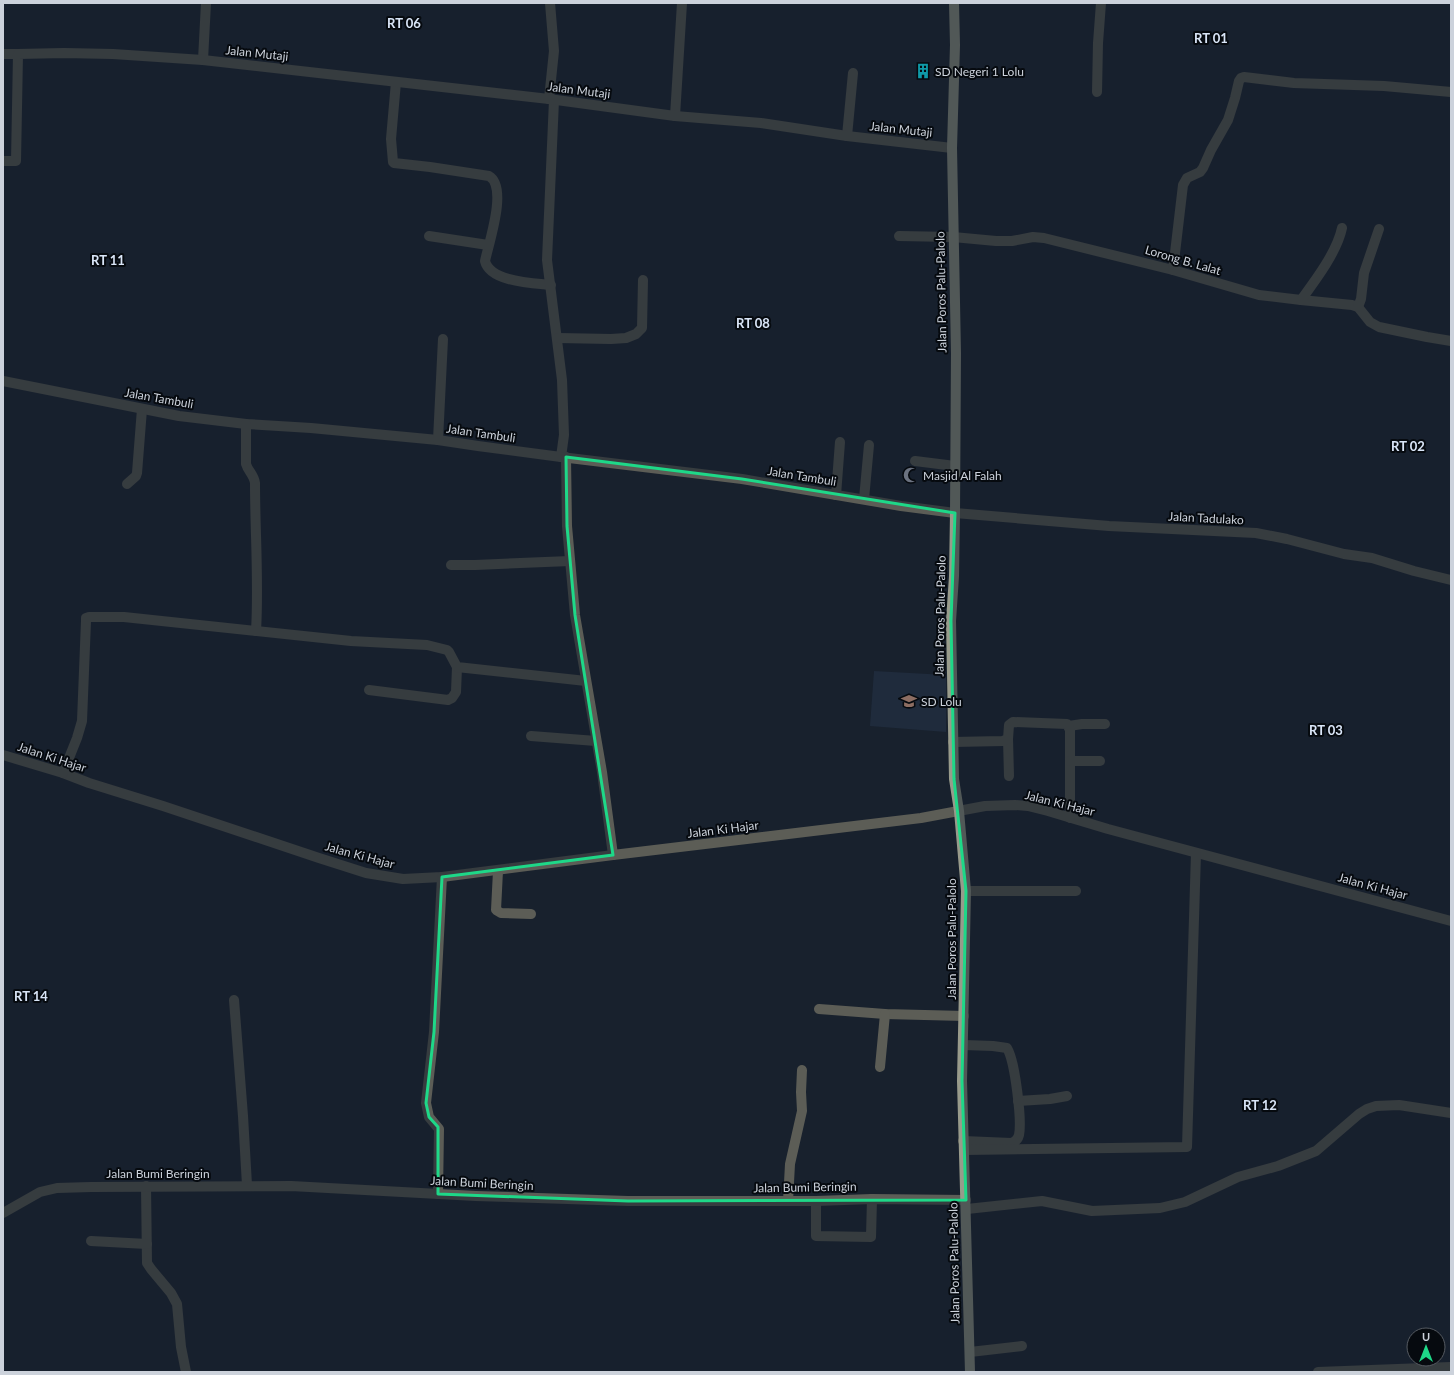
<svg xmlns="http://www.w3.org/2000/svg" width="1454" height="1375" font-family="Lato,sans-serif">
<style>
.built{fill:#1f2b3c}
.lines{fill:none;stroke-linecap:round;stroke-linejoin:round}
.minor{stroke:#5c5d56;stroke-width:10}
.major{stroke:#989b8b;stroke-width:10}
.marked{fill:none;stroke:#1ed888;stroke-width:3;stroke-linejoin:round}
.labels{text-anchor:middle;dominant-baseline:central;stroke-width:4;stroke-linejoin:round;paint-order:stroke}
.street-label{font-size:12px;fill:#ccd2db;stroke:#060a0f}
.poi-label{font-size:12px;fill:#ccd2db;stroke:#060a0f;text-anchor:start}
.neighbourhood-label{font-size:13px;font-weight:bold;fill:#d9e5f7;stroke:#060a0f}
</style>
<rect width="100%" height="100%" fill="#18212d"/>
<polygon class="built" points="874,671 946,675 946,732 870,726"/>
<g class="lines">
<g class="minor">
<polyline points="3,54 18,54"/>
<polyline points="203,60 206,3"/>
<path d="M396,82L391,139L393,162L394,163L430,167L489,176C508,187 489,242 485,261C490,282 533,283 551,285"/>
<polyline points="1097,92 1098,43 1101,3"/>
<polyline points="549,99 554,51 550,3"/>
<polyline points="554,100 547,260 562,380 564,435 561,457"/>
<polyline points="675,116 682,3"/>
<polyline points="847,136 853,73"/>
<polyline points="3,161 16,161 18,54 64,53 113,54 203,60 549,99 675,116 761,123 847,136 952,148"/>
<polyline points="429,236 488,245"/>
<polyline points="899,236 953,237 996,241 1012,241 1033,237 1044,238 1173,270 1259,295 1301,300 1352,305 1358,307 1370,322 1379,327 1427,337 1451,341"/>
<polyline points="1173,270 1183,185 1187,178 1200,172 1203,168 1211,150 1228,120 1235,98 1239,81 1241,78 1244,77 1294,83 1384,86 1451,92"/>
<path d="M1301,300C1315,281 1337,252 1342,228"/>
<polyline points="1358,307 1361,299 1364,273 1379,229"/>
<polyline points="558,338 611,339 626,338 636,334 642,328 643,280"/>
<polyline points="3,381 179,416 246,424 311,428 438,440 478,446 561,457 742,479 901,506 955,513 1109,526 1256,533 1287,539 1344,554 1372,558 1414,571 1451,580"/>
<path d="M246,424V464C248,471 254,475 255,483C255,533 259,582 256,631"/>
<polyline points="438,440 443,339"/>
<polyline points="566,457 567,526 575,615 602,772 613,855"/>
<polyline points="915,461 955,466"/>
<polyline points="127,484 136,476 137,473 142,409"/>
<polyline points="836,495 840,442"/>
<polyline points="864,499 869,445"/>
<polyline points="451,565 475,565 570,561"/>
<polyline points="369,690 448,700 452,698 456,692 457,667"/>
<polyline points="1069,726 1082,724 1105,724"/>
<polyline points="531,736 596,741"/>
<polyline points="1008,739 1009,776"/>
<polyline points="953,742 1003,741 1008,739 1009,725 1013,722 1067,724 1070,730 1070,818"/>
<polyline points="3,755 63,773 89,783 163,806 319,858 366,873 403,879 442,877 613,855 921,818 985,806 1015,805 1028,806 1048,811 1108,829 1451,921"/>
<polyline points="1070,761 1100,761"/>
<polyline points="63,773 77,738 82,721 86,621 86,618 89,617 124,617 351,641 427,645 447,650 449,652 457,667 586,681"/>
<polyline points="498,871 496,910 501,913 531,914"/>
<polyline points="966,891 1076,891"/>
<polyline points="234,1000 243,1116 247,1185"/>
<polyline points="819,1009 885,1014 964,1016"/>
<polyline points="880,1067 885,1014"/>
<polyline points="1018,1101 1050,1099 1067,1096"/>
<path d="M963,1141L1011,1143C1015,1142 1018,1139 1019,1135C1022,1120 1015,1061 1007,1048L993,1046L964,1045"/>
<polyline points="964,1150 1187,1147 1196,853"/>
<polyline points="146,1186 147,1263 151,1269 171,1293 177,1304 181,1347 186,1372"/>
<polyline points="438,1194 439,1129 429,1117 426,1103 434,1032 442,877"/>
<polyline points="788,1201 790,1164 802,1111 801,1092 802,1070"/>
<polyline points="816,1201 816,1236 871,1237 872,1199"/>
<polyline points="967,1209 1042,1201 1092,1211 1160,1208 1185,1202 1238,1177 1278,1166 1316,1151 1359,1114 1367,1109 1376,1106 1399,1105 1451,1113"/>
<polyline points="3,1213 40,1192 57,1188 91,1187 291,1186 476,1196 628,1201 816,1201 872,1199 966,1200"/>
<polyline points="91,1241 147,1244"/>
<polyline points="970,1352 1022,1346"/>
<polyline points="1318,1372 1451,1367"/>
</g>
<polyline class="major" points="954,3 955,45 952,148 956,353 955,513 954,576 951,621 954,779 959,811 966,891 962,1081 970,1372"/>
</g>
<path d="M0 0H1454V1375H0ZM566,457L742,479L955,513L951,621L954,779L966,891L962,1081L966,1200L628,1201L438,1194V1127L429,1117L426,1103L434,1032L442,877L613,855L575,615L567,526Z" fill="#18212d" fill-opacity=".55" fill-rule="evenodd"/>
<path class="marked" d="M566,457L742,479L955,513L951,621L954,779L966,891L962,1081L966,1200L628,1201L438,1194V1127L429,1117L426,1103L434,1032L442,877L613,855L575,615L567,526Z"/>
<defs>
<symbol id="building-bare" viewBox="-9 -9 18 18"><path d="M-4-6H4V6H1V3H-1V6H-4ZM-2.5-4.3h1.7v1.8h-1.7ZM.8-4.3h1.7v1.8H.8ZM-2.5-1h1.7V.8h-1.7ZM.8-1h1.7V.8H.8Z" fill="#0f9aa8" stroke="#060a0f" stroke-width="2.5" paint-order="stroke"/></symbol>
<symbol id="mosque-bare" viewBox="-9 -9 18 18"><path d="M3.5-4.9A6 6 0 1 0 3.5 4.9A5 5 0 1 1 3.5-4.9Z" fill="#6b7280" stroke="#060a0f" stroke-width="2.5" paint-order="stroke"/></symbol>
<symbol id="school-bare" viewBox="-9 -9 18 18"><path d="M0-5L7-2L0 1L-7-2ZM-4 1L0 2.5L4 1V4Q0 6-4 4Z" fill="#8d6e63" stroke="#060a0f" stroke-width="2.5" paint-order="stroke"/></symbol>
</defs>
<g fill-rule="evenodd">
<use href="#building-bare" x="912" y="60" width="22" height="22"/>
<use href="#mosque-bare" x="900" y="464" width="22" height="22"/>
<use href="#school-bare" x="898" y="690" width="22" height="22"/>
</g>
<g class="labels">
<g class="street-label">
<text transform="translate(257 53) rotate(6)">Jalan Mutaji</text>
<text transform="translate(579 90) rotate(7)">Jalan Mutaji</text>
<text transform="translate(901 129) rotate(6)">Jalan Mutaji</text>
<text transform="translate(1183 260) rotate(16)">Lorong B. Lalat</text>
<text transform="translate(941 292) rotate(-91)">Jalan Poros Palu-Palolo</text>
<text transform="translate(159 398) rotate(10)">Jalan Tambuli</text>
<text transform="translate(481 433) rotate(8)">Jalan Tambuli</text>
<text transform="translate(802 476) rotate(9)">Jalan Tambuli</text>
<text transform="translate(1206 518) rotate(3)">Jalan Tadulako</text>
<text transform="translate(940 616) rotate(-89)">Jalan Poros Palu-Palolo</text>
<text transform="translate(52 757) rotate(18)">Jalan Ki Hajar</text>
<text transform="translate(1060 803) rotate(14)">Jalan Ki Hajar</text>
<text transform="translate(723 829) rotate(-7)">Jalan Ki Hajar</text>
<text transform="translate(360 855) rotate(15)">Jalan Ki Hajar</text>
<text transform="translate(1373 886) rotate(15)">Jalan Ki Hajar</text>
<text transform="translate(951 939) rotate(-90)">Jalan Poros Palu-Palolo</text>
<text x="158" y="1173">Jalan Bumi Beringin</text>
<text transform="translate(482 1183) rotate(3)">Jalan Bumi Beringin</text>
<text transform="translate(805 1187) rotate(-1)">Jalan Bumi Beringin</text>
<text transform="translate(954 1263) rotate(-91)">Jalan Poros Palu-Palolo</text>
</g>
<g class="poi-label">
<text x="935" y="71">SD Negeri 1 Lolu</text>
<text x="923" y="475">Masjid Al Falah</text>
<text x="921" y="701">SD Lolu</text>
</g>
<g class="neighbourhood-label">
<text x="404" y="23">RT 06</text>
<text x="1211" y="38">RT 01</text>
<text x="108" y="260">RT 11</text>
<text x="753" y="323">RT 08</text>
<text x="1408" y="446">RT 02</text>
<text x="1326" y="730">RT 03</text>
<text x="31" y="996">RT 14</text>
<text x="1260" y="1105">RT 12</text>
</g>
</g>
<rect width="1454" height="1375" fill="none" stroke="#ccd2db" stroke-width="8"/>
<g transform="translate(1426 1347)"><circle r="19" fill="#060a0f" stroke="#555a61"/>
<path d="M0-3L7 15L0 10L-7 15Z" fill="#1ed888"/>
<text y="-6" font-size="11" font-weight="bold" text-anchor="middle" fill="#ccd2db">U</text>
</g>
</svg>
